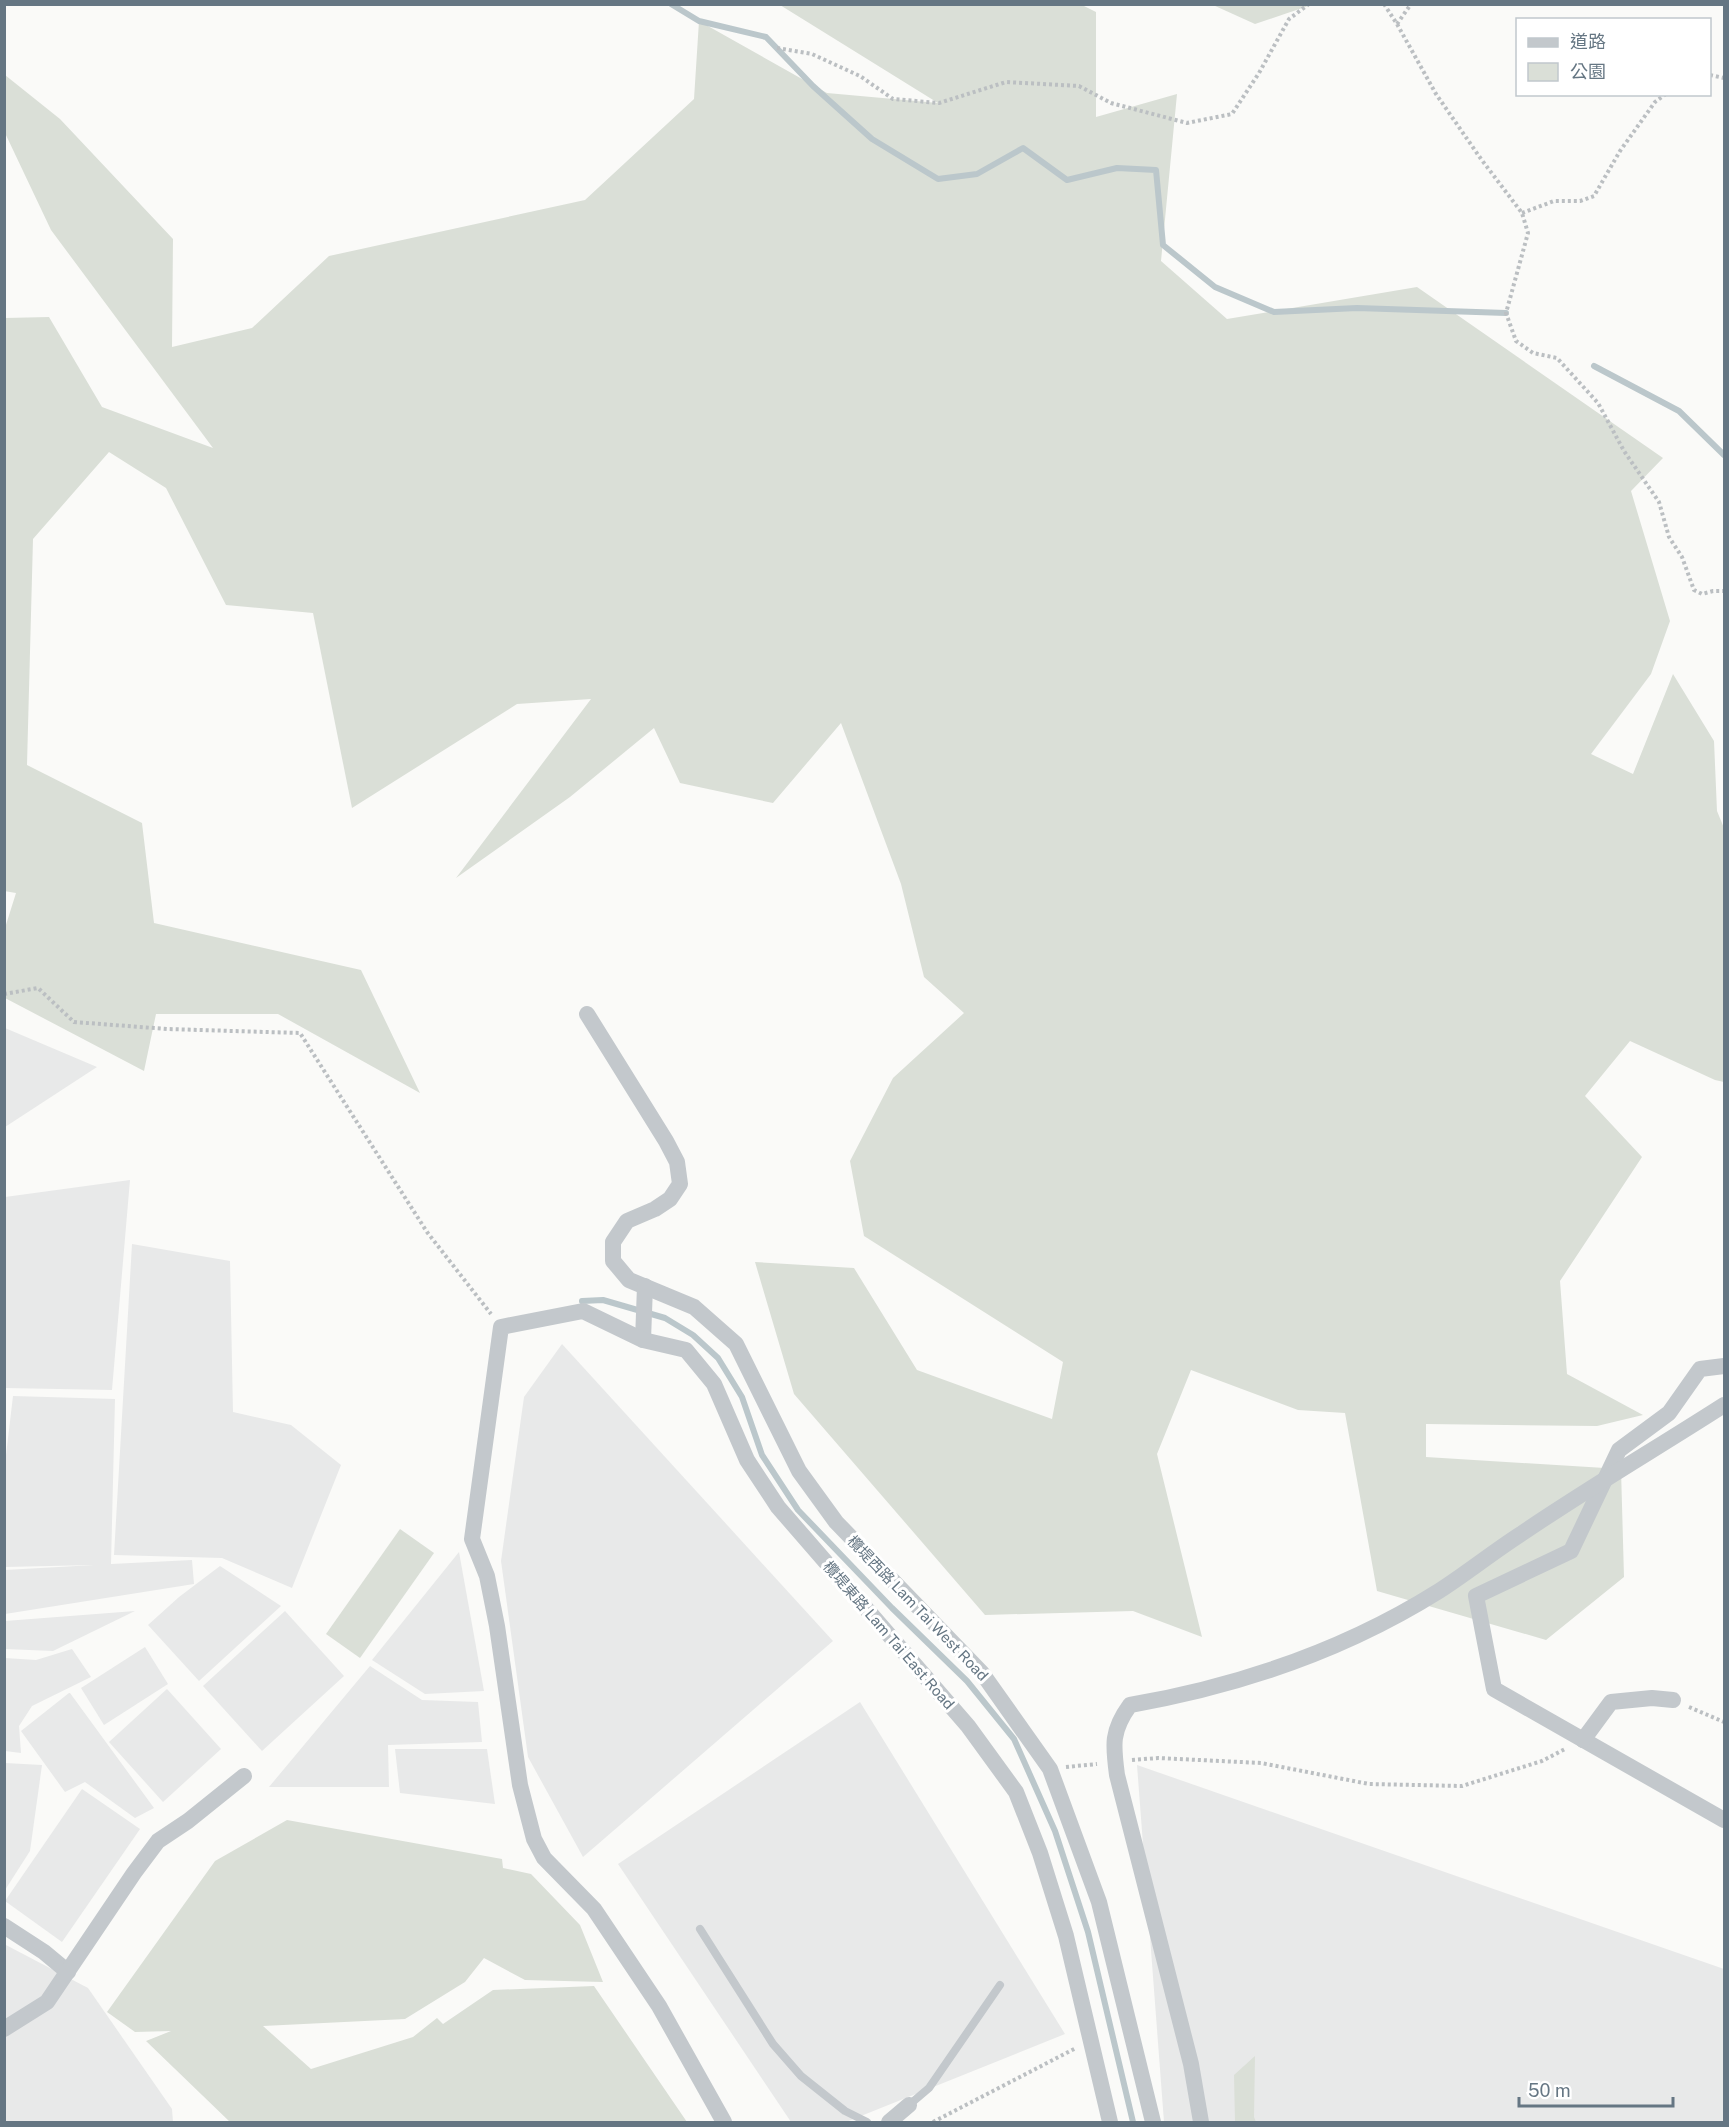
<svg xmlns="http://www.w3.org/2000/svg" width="1729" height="2127" font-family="'Public Sans','Noto Sans TC',sans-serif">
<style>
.built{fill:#e8e9e9}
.green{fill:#dadfd7}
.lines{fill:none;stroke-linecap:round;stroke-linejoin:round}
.stream{stroke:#bbc7cb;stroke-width:6}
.path{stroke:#bbbfc2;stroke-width:4;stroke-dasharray:3 3;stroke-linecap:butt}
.service{stroke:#c3c8cc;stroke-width:8}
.minor{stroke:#c3c8cc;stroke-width:16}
.labels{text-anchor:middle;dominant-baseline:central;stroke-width:6;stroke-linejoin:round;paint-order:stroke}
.street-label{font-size:15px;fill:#657683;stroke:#fff}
</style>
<rect width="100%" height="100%" fill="#fafaf8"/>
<g class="built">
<polygon points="5,1028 97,1067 5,1127"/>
<polygon points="130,1180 112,1390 5,1388 5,1197"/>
<polygon points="132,1244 230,1261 233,1412 291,1425 341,1465 292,1588 222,1558 114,1555"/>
<polygon points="562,1344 833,1641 583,1857 528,1757 501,1561 524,1397"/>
<polygon points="13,1396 115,1399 111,1564 192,1560 194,1584 5,1614 5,1570 94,1565 5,1567 4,1472"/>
<polygon points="459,1552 484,1691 425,1694 372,1660"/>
<polygon points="220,1566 281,1606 199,1681 148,1625 179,1597"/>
<polygon points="135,1611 53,1651 5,1649 5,1621"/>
<polygon points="285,1611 344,1676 262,1751 203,1686"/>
<polygon points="145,1647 168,1684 104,1725 81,1688"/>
<polygon points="72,1649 91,1677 32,1706 19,1726 21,1753 5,1751 5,1658 36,1660"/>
<polygon points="370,1666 422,1700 478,1702 482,1742 388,1745 389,1787 269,1787"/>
<polygon points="167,1689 221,1749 163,1802 109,1742"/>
<polygon points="69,1693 70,1693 154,1808 135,1818 85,1782 65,1792 21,1731"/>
<polygon points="860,1702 1065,2034 846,2122 791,2122 618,1864"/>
<polygon points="395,1749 487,1749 495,1804 400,1793"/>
<polygon points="5,1763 42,1765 30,1851 5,1890"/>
<polygon points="1137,1765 1724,1969 1724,2122 1164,2122"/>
<polygon points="82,1789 140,1829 62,1942 5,1901"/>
<polygon points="4,1944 88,1988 172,2109 173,2122 5,2122"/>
</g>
<g class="green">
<polygon points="780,5 1082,5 1096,12 1096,117 1177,94 1161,261 1227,319 1417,287 1663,458 1631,491 1670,621 1651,674 1591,754 1633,774 1673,674 1714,741 1717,811 1724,828 1724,1082 1715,1080 1630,1041 1585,1096 1642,1157 1560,1281 1567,1374 1643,1415 1597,1426 1426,1424 1426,1457 1621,1469 1624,1577 1546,1640 1377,1591 1345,1413 1298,1410 1191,1370 1157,1454 1202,1637 1133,1611 985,1615 794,1394 755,1262 854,1268 917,1370 1052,1419 1063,1362 864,1236 850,1161 893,1078 964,1013 924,977 901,884 841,723 773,803 680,783 654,728 570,797 456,878 591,699 517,704 352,808 313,613 226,605 166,488 109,452 33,539 27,765 142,823 154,923 361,970 420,1093 278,1014 156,1014 144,1071 5,998 5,928 16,893 4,891 5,318 49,317 102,407 213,448 51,230 5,133 5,75 60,119 173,239 172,347 252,328 329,256 585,200 694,99 699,21 827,93 938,103"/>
<polygon points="1213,5 1213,4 1311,5 1255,24"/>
<polygon points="400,1529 434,1553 360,1658 326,1634"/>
<polygon points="287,1820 502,1859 503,1868 531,1874 580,1925 603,1982 525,1980 484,1958 465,1982 405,2019 263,2026 311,2069 413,2037 437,2018 443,2024 493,1990 594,1986 687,2122 230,2122 146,2041 171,2031 135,2032 107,2012 215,1861"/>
<polygon points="1255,2056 1254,2117 1256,2122 1235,2122 1234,2075"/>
</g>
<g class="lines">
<g class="stream">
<polyline points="671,4 699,21 766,37 813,86 872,139 938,179 977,174 1023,148 1067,180 1117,168 1156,170 1163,245 1215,287 1274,312 1357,308 1506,313"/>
<polyline points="1594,366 1679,411 1724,455"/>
<polyline points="582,1301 603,1300 665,1318 693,1335 718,1358 742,1397 762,1455 798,1510 892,1608 967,1681 1014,1739 1055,1831 1088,1932 1133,2122"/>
</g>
<g class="path">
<polyline points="1384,4 1397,24 1436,94 1481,159 1522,213 1528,233 1506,313 1516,341 1533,353 1557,358 1598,403 1624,451 1659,502 1669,537 1682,557 1694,590 1702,594 1713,591 1724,591"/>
<polyline points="1397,24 1411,4"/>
<polyline points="777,48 812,54 860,76 893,99 939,103 1006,82 1079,86 1111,103 1187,123 1232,114 1259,73 1289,19 1309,4"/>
<polyline points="1710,75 1724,78"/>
<polyline points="1522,213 1554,201 1580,201 1594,196 1620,151 1655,102 1666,94"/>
<polyline points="4,994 38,988 74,1022 167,1029 300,1033 427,1232 491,1314"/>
<polyline points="1689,1707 1724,1722"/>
<polyline points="1132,1760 1158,1758 1261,1763 1369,1784 1462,1786 1542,1761 1565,1749"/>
<polyline points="1066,1767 1097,1764"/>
<polyline points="933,2122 1076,2048"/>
</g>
<g class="service">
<polyline points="700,1929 773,2044 801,2076 845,2111 867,2122"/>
<polyline points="909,2105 929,2088 1000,1985"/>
</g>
<g class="minor">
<polyline points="587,1014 666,1141 677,1162 680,1184 670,1199 655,1209 627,1221 613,1242 613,1261 629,1280 694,1307 736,1344 799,1471 836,1522 982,1673 1050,1769 1099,1902 1153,2122"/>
<polyline points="643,1340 645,1286"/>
<polyline points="1724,1366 1700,1369 1669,1413 1619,1450 1571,1551 1476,1596 1494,1689 1724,1820"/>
<polyline points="1583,1740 1611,1702 1652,1698 1673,1700"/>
<polyline points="4,1926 44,1952 68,1972"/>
<polyline points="4,2029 47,2002 134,1873 158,1841 188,1821 244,1776"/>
<polyline points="724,2122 659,2006 594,1909 544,1858 534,1839 520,1785 497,1626 487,1576 472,1539 501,1327 583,1311 643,1340 686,1350 714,1384 747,1460 778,1507 968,1726 1016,1792 1040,1853 1066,1936 1110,2122"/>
<polyline points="889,2122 909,2105"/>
<path d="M1201,2122L1191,2064L1117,1775C1113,1745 1111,1731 1130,1705C1239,1686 1345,1650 1439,1591C1467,1573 1493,1552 1521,1534C1587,1489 1657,1448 1724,1405"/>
</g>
</g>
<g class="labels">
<g class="street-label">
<text transform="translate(918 1608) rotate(46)">欖堤西路 Lam Tai West Road</text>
<text transform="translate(889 1635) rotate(49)">欖堤東路 Lam Tai East Road</text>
</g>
</g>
<rect width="1729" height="2127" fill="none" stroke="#657683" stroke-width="12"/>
<rect x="1516" y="18" width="195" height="78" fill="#ffffff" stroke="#c1c8cd" stroke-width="1.5"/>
<rect x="1528" y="38" width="30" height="9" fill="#c3c8cc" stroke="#c1c8cd" stroke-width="1.5"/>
<text x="1570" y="48" font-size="18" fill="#657683">道路</text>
<rect x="1528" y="63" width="30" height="18" fill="#dadfd7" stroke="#c1c8cd" stroke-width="1.5"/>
<text x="1570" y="78" font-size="18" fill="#657683">公園</text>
<path d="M1519 2097v9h154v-9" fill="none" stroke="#657683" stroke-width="3"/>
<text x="1528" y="2097" font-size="18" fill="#657683" stroke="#ffffff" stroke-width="4.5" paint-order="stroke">50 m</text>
</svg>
